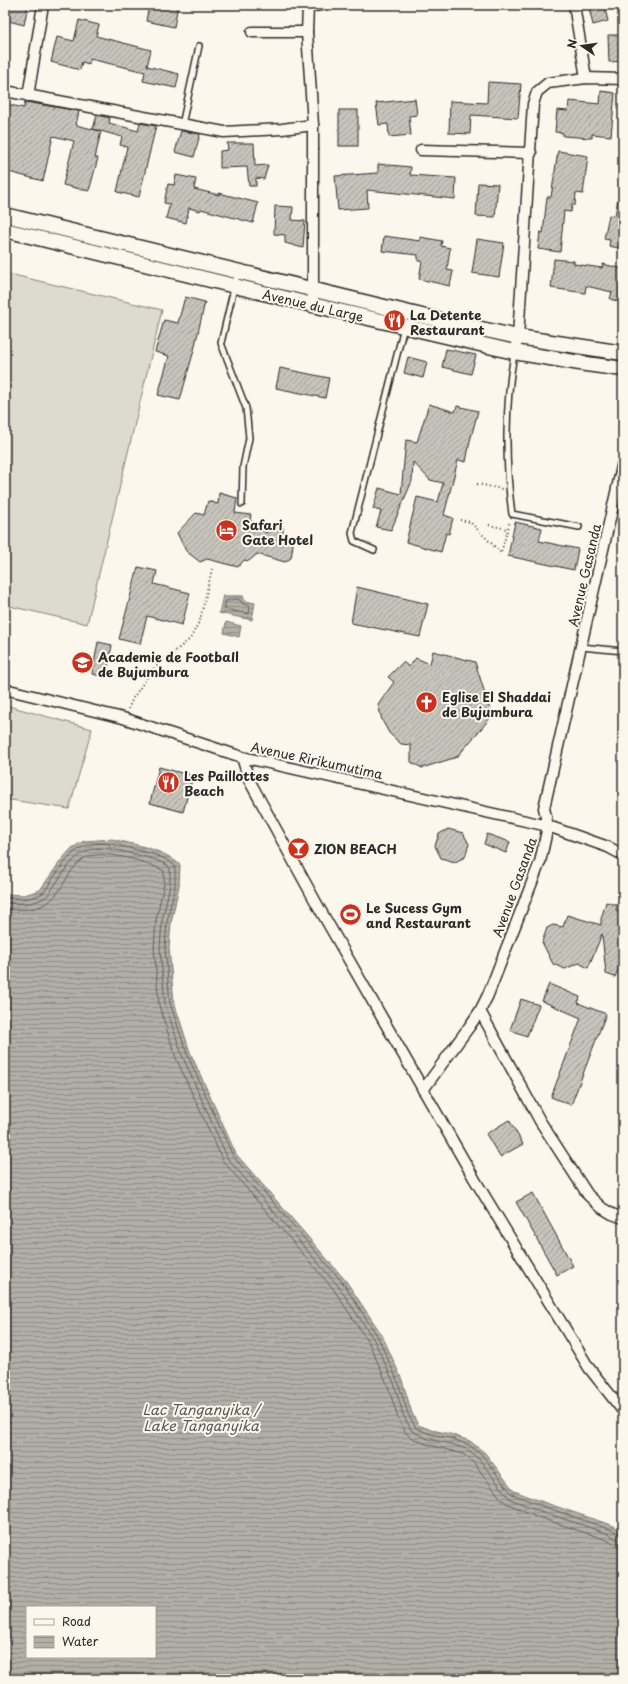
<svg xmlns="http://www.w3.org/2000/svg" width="628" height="1684" font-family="'Playpen Sans',sans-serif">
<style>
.pitch{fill:#dddad0;stroke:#84827e}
.water{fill:url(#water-rules);stroke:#7b7a75;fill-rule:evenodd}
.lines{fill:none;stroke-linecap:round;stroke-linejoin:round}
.shore{stroke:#61605d;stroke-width:1}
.building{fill:url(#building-hatch);stroke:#2b2b2b}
.service-casing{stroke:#2b2b2b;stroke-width:8}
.minor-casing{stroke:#2b2b2b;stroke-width:13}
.secondary-casing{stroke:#2b2b2b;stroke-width:17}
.path{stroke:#2b2b2b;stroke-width:2;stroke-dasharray:1 3;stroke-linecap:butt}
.service{stroke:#fbf7ec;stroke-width:5}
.minor{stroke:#fbf7ec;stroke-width:10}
.secondary{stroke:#fbf7ec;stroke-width:14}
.labels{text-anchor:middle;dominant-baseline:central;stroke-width:4;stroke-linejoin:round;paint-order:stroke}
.street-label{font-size:13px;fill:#2b2b2b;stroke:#fbf7ec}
.poi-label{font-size:13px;font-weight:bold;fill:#2b2b2b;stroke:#fbf7ec;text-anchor:start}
.water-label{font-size:14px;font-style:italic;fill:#5a5956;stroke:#fbf7ec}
</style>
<defs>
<pattern id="water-rules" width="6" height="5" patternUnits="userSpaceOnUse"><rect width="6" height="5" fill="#b1afa7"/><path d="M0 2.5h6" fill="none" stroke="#908f88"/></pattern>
<pattern id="building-hatch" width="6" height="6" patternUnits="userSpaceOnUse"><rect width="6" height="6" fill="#c7c4bc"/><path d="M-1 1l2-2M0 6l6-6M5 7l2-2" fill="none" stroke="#a29f99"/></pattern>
</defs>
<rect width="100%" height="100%" fill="#fbf7ec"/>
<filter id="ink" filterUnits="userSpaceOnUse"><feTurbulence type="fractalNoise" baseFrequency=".025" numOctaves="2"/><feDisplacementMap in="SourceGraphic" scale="8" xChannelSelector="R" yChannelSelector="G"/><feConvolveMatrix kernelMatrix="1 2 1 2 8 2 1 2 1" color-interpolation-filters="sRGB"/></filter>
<g filter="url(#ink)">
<g class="pitch">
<polygon points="5,273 162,310 87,624 5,605"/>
<polygon points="5,705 92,729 69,809 5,799"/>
</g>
<g class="water">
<path d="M223,595C230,597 236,595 243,596L245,601L255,603L252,620L219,613Z"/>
<polygon points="226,622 241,626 239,637 224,633"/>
<path d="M112,839C135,845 162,848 180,865L179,886L171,923L169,948L174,1002L190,1052L236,1154L346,1281L382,1335L402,1380L412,1413L418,1425L432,1430L450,1434L470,1441L485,1453L514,1491L546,1503L614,1526L623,1533V1679H5V894L24,895L40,890L62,859L72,848L84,841ZM27,1607H155V1657H27Z"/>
</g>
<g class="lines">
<g class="shore">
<polygon points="237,599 240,600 243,604 250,606 249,614 224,609 226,601"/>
<path d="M5,898C17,899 30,900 41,894C46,892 50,882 54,877C78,841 91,838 133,849C148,853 163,855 175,866V886L167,922L165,948L170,1003L187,1054L233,1156L343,1283L378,1337L398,1382L408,1414L416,1428L430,1434L450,1438L469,1445L482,1455L512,1494L545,1507L612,1530L623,1536"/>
<path d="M5,903C18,904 32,905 44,898C49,896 53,887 57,882C81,846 91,843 133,854C145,857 160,859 170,868V885L162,921L160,948L165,1004L182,1055L228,1159L339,1287L374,1340L394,1383L404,1417L412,1431L428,1439L448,1443L466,1449L479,1459L510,1499L543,1512L609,1534L618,1540L623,1541"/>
<path d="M5,909C19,910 34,911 47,903C57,898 66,878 73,869C77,864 83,858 89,856C109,851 146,861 164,871V884L156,920L154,948L159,1005L176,1058L223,1161L334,1290L369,1343L388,1386L398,1418L406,1433L412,1438L426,1444L463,1454L474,1463L502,1500L508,1504L541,1518L607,1540L616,1546L623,1547"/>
</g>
</g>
<g class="building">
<polygon points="5,5 28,5 24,25 5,20"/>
<polygon points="149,5 178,5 174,27 146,21"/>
<polygon points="604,5 608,21 593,25 589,8"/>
<polygon points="79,20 99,25 96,36 151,50 147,66 179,74 176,88 143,81 145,72 90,59 89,64 82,62 80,70 51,62 57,37 74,41"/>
<polygon points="608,35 623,35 623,61 609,62"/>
<polygon points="488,82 521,84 518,118 471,115 470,134 449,133 450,101 487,103"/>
<polygon points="601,91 615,93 611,136 592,134 592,138 563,136 563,133 555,132 557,110 568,111 569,101 600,104"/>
<polygon points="415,99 417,115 409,116 411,135 389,137 388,124 379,125 376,103"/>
<polygon points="25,102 79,111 76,125 100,131 93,129 97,115 110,118 109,123 138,131 140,123 156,126 139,197 117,192 127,147 120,145 122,137 101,131 95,158 98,158 89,191 63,185 74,141 53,136 43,181 5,171 5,104 24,108"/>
<rect x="339" y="110" width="19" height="36"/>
<polygon points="181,131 200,134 194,157 175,152"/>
<polygon points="227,143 254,143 255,166 268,165 264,179 256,178 256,186 249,186 247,167 220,168 220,151 228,150"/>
<polygon points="558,151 588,156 583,194 576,193 575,205 572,205 571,212 564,211 560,252 538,249 540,232 543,233 547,197 551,197"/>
<polygon points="378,164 411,167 410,175 456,178 455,199 367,190 368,208 338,210 335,176 378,173"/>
<polygon points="176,175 196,179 194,189 219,195 219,193 258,203 253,223 201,209 200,211 189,208 186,223 166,218 170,204 164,203 168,184 174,185"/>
<polygon points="478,183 498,184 495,217 476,216"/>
<polygon points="618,198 623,198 623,249 609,246 610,240 604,239 609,215 615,216"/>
<polygon points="275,206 293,207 292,220 305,221 303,248 285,243 285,235 274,234"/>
<polygon points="384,236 420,241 420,237 442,241 441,246 450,248 447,270 453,271 450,286 419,279 422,261 418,261 418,255 382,251"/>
<polygon points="477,239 504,243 499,277 472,273"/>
<polygon points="554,259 574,261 574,264 602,268 603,264 623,269 623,303 610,299 612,292 586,286 585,293 551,288"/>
<polygon points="185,297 205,302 194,350 180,400 158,395 169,356 155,352 164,320 178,323"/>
<polygon points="446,349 476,355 471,374 442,367"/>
<polygon points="408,357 427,362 423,378 404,373"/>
<polygon points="280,368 329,378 325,398 276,388"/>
<polygon points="429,404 455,412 457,406 478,411 470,441 466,462 458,460 444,515 453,518 449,534 446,533 441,552 406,542 417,497 438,502 443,483 430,480 413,462 412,481 391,530 376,527 381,511 373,509 379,488 401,494 406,440 417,442"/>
<polygon points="219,493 237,498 235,513 251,515 250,520 266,533 275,526 283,527 283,538 291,535 293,545 291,558 285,562 257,554 249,561 244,560 238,567 207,559 200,562 186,551 177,533 196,513 204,515 208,501 218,504"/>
<polygon points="515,522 542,528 539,541 578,549 574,570 508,556"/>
<polygon points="138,567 157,571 154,584 190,593 182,625 147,616 140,644 119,639"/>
<polygon points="357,587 428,604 420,637 351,623"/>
<polygon points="98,642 112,645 106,677 92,674"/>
<polygon points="433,651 475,662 492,716 457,757 422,768 411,762 411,745 401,744 389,733 382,720 378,705 394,682 388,677 403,662 409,667 416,658 430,664"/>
<polygon points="159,767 193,776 183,812 150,803"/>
<polygon points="448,829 463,833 469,844 465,857 455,862 441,858 435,846 439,834"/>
<polygon points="487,834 510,842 506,853 484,844"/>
<polygon points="606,902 617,905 616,911 623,914 623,937 620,944 623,946 623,958 615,977 606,974 602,934 588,968 579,963 565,969 553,964 542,942 547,928 553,925 563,927 567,915 601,925 601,919"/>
<polygon points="549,984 580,997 578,1003 606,1014 571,1105 551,1097 581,1018 542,1001"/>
<polygon points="521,999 539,1005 527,1036 510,1030"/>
<polygon points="509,1120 523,1144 500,1157 486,1134"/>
<polygon points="533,1193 573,1266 557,1275 516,1202"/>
</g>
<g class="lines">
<defs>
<g id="service">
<polyline points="182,125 199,46"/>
<polyline points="238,271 221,343 246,408 249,438 243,467 242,504"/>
<path d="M514,354C505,404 505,463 512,514L579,527"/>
<polyline points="374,550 354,541 352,533 404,327"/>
<polyline points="581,647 623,651"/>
</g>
<g id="minor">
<polyline points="574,5 586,78"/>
<polyline points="252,32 307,32"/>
<polyline points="5,91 224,132 282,129 313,125 313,305"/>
<polyline points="28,96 43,5"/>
<polyline points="313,125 307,32 308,7 321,5"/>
<polyline points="421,150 531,153"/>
<polyline points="514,352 518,337 533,104 537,92 548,83 586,78 623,79"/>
<polyline points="5,689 123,718 242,757 548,826 608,847 623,855"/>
<polyline points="242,757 249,780 318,906 475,1180 589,1368 623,1411"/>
<polyline points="480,1011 540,1121 588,1195 602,1208 612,1214 623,1218"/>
<polyline points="423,1090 469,1027 480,1011 488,995 540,862 548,826 544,808 623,462"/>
</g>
<g id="secondary">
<polyline points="5,215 422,316 518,337 623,353"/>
<polyline points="5,230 313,305 514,352 586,364 623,369"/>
</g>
</defs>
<use href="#service" class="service-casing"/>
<use href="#minor" class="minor-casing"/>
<use href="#secondary" class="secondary-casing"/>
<g class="path">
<polyline points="477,484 502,489"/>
<polyline points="460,520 470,522 501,553 510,521"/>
<polyline points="489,525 507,529"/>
<polyline points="128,709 133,698 152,670 190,639 200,620 212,569"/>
</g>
<use href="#service" class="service"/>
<use href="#minor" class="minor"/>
<use href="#secondary" class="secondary"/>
</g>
</g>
<defs>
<symbol id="restaurant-disc" viewBox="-11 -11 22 22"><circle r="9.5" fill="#c8321e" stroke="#fbf7ec"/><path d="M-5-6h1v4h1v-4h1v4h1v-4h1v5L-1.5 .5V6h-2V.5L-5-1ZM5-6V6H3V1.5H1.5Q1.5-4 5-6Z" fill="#fff"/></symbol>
<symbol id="hotel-disc" viewBox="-11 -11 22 22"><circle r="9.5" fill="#c8321e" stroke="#fbf7ec"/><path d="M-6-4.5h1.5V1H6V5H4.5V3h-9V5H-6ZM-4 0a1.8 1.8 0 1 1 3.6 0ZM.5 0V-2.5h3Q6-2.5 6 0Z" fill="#fff"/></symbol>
<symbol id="school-disc" viewBox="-11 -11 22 22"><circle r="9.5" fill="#c8321e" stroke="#fbf7ec"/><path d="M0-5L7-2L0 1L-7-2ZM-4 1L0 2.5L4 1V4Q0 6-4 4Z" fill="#fff"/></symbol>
<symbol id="church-disc" viewBox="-11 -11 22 22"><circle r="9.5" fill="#c8321e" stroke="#fbf7ec"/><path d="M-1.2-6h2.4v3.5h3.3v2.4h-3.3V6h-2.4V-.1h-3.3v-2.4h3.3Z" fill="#fff"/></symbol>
<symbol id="bar-disc" viewBox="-11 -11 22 22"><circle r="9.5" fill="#c8321e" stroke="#fbf7ec"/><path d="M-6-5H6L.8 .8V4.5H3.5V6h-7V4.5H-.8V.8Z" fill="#fff"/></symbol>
<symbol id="stadium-disc" viewBox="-11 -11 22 22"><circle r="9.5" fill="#c8321e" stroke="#fbf7ec"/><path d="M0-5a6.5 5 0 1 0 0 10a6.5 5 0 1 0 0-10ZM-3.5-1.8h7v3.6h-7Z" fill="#fff"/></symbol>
</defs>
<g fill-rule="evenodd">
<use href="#restaurant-disc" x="382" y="308" width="25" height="25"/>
<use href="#hotel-disc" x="214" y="518" width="25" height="25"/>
<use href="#school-disc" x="70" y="650" width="25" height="25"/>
<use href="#church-disc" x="414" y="690" width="25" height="25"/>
<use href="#restaurant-disc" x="156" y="770" width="25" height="25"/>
<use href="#bar-disc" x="286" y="836" width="25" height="25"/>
<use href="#stadium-disc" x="338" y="902" width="25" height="25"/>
</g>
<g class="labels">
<g class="street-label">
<text transform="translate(313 305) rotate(13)">Avenue du Large</text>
<text transform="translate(584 575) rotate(-77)">Avenue Gasanda</text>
<text transform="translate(317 760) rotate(12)">Avenue Ririkumutima</text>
<text transform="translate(514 887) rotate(-70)">Avenue Gasanda</text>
</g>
<g class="poi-label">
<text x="410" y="314">La Detente<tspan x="410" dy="15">Restaurant</tspan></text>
<text x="242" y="524">Safari<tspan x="242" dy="15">Gate Hotel</tspan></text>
<text x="98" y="656">Academie de Football<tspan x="98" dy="15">de Bujumbura</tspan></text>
<text x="442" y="696">Eglise El Shaddai<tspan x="442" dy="15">de Bujumbura</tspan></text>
<text x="184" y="775">Les Paillottes<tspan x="184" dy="15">Beach</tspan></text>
<text x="314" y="848">ZION BEACH</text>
<text x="366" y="907">Le Sucess Gym<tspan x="366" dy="15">and Restaurant</tspan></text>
</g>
<g class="water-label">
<text x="201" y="1409">Lac Tanganyika /<tspan x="201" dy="16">Lake Tanganyika</tspan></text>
</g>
</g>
<rect width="628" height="1684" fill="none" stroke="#fbf7ec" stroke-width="20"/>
<rect x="10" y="10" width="608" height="1664" fill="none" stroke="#2b2b2b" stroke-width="1.5" filter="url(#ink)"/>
<rect x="26" y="1606" width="130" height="52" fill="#fbf7ec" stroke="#a8a59f"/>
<rect x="34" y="1619" width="20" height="6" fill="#fbf7ec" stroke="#a8a59f"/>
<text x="62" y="1626" font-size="12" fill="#2b2b2b">Road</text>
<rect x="34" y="1636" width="20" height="12" fill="url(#water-rules)" stroke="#a8a59f"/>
<text x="62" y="1646" font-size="12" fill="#2b2b2b">Water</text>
<g transform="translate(582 46) rotate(283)" stroke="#fbf7ec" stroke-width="3" paint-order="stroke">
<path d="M0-3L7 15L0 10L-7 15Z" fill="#2b2b2b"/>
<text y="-6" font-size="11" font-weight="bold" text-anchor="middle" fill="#2b2b2b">N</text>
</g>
</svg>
